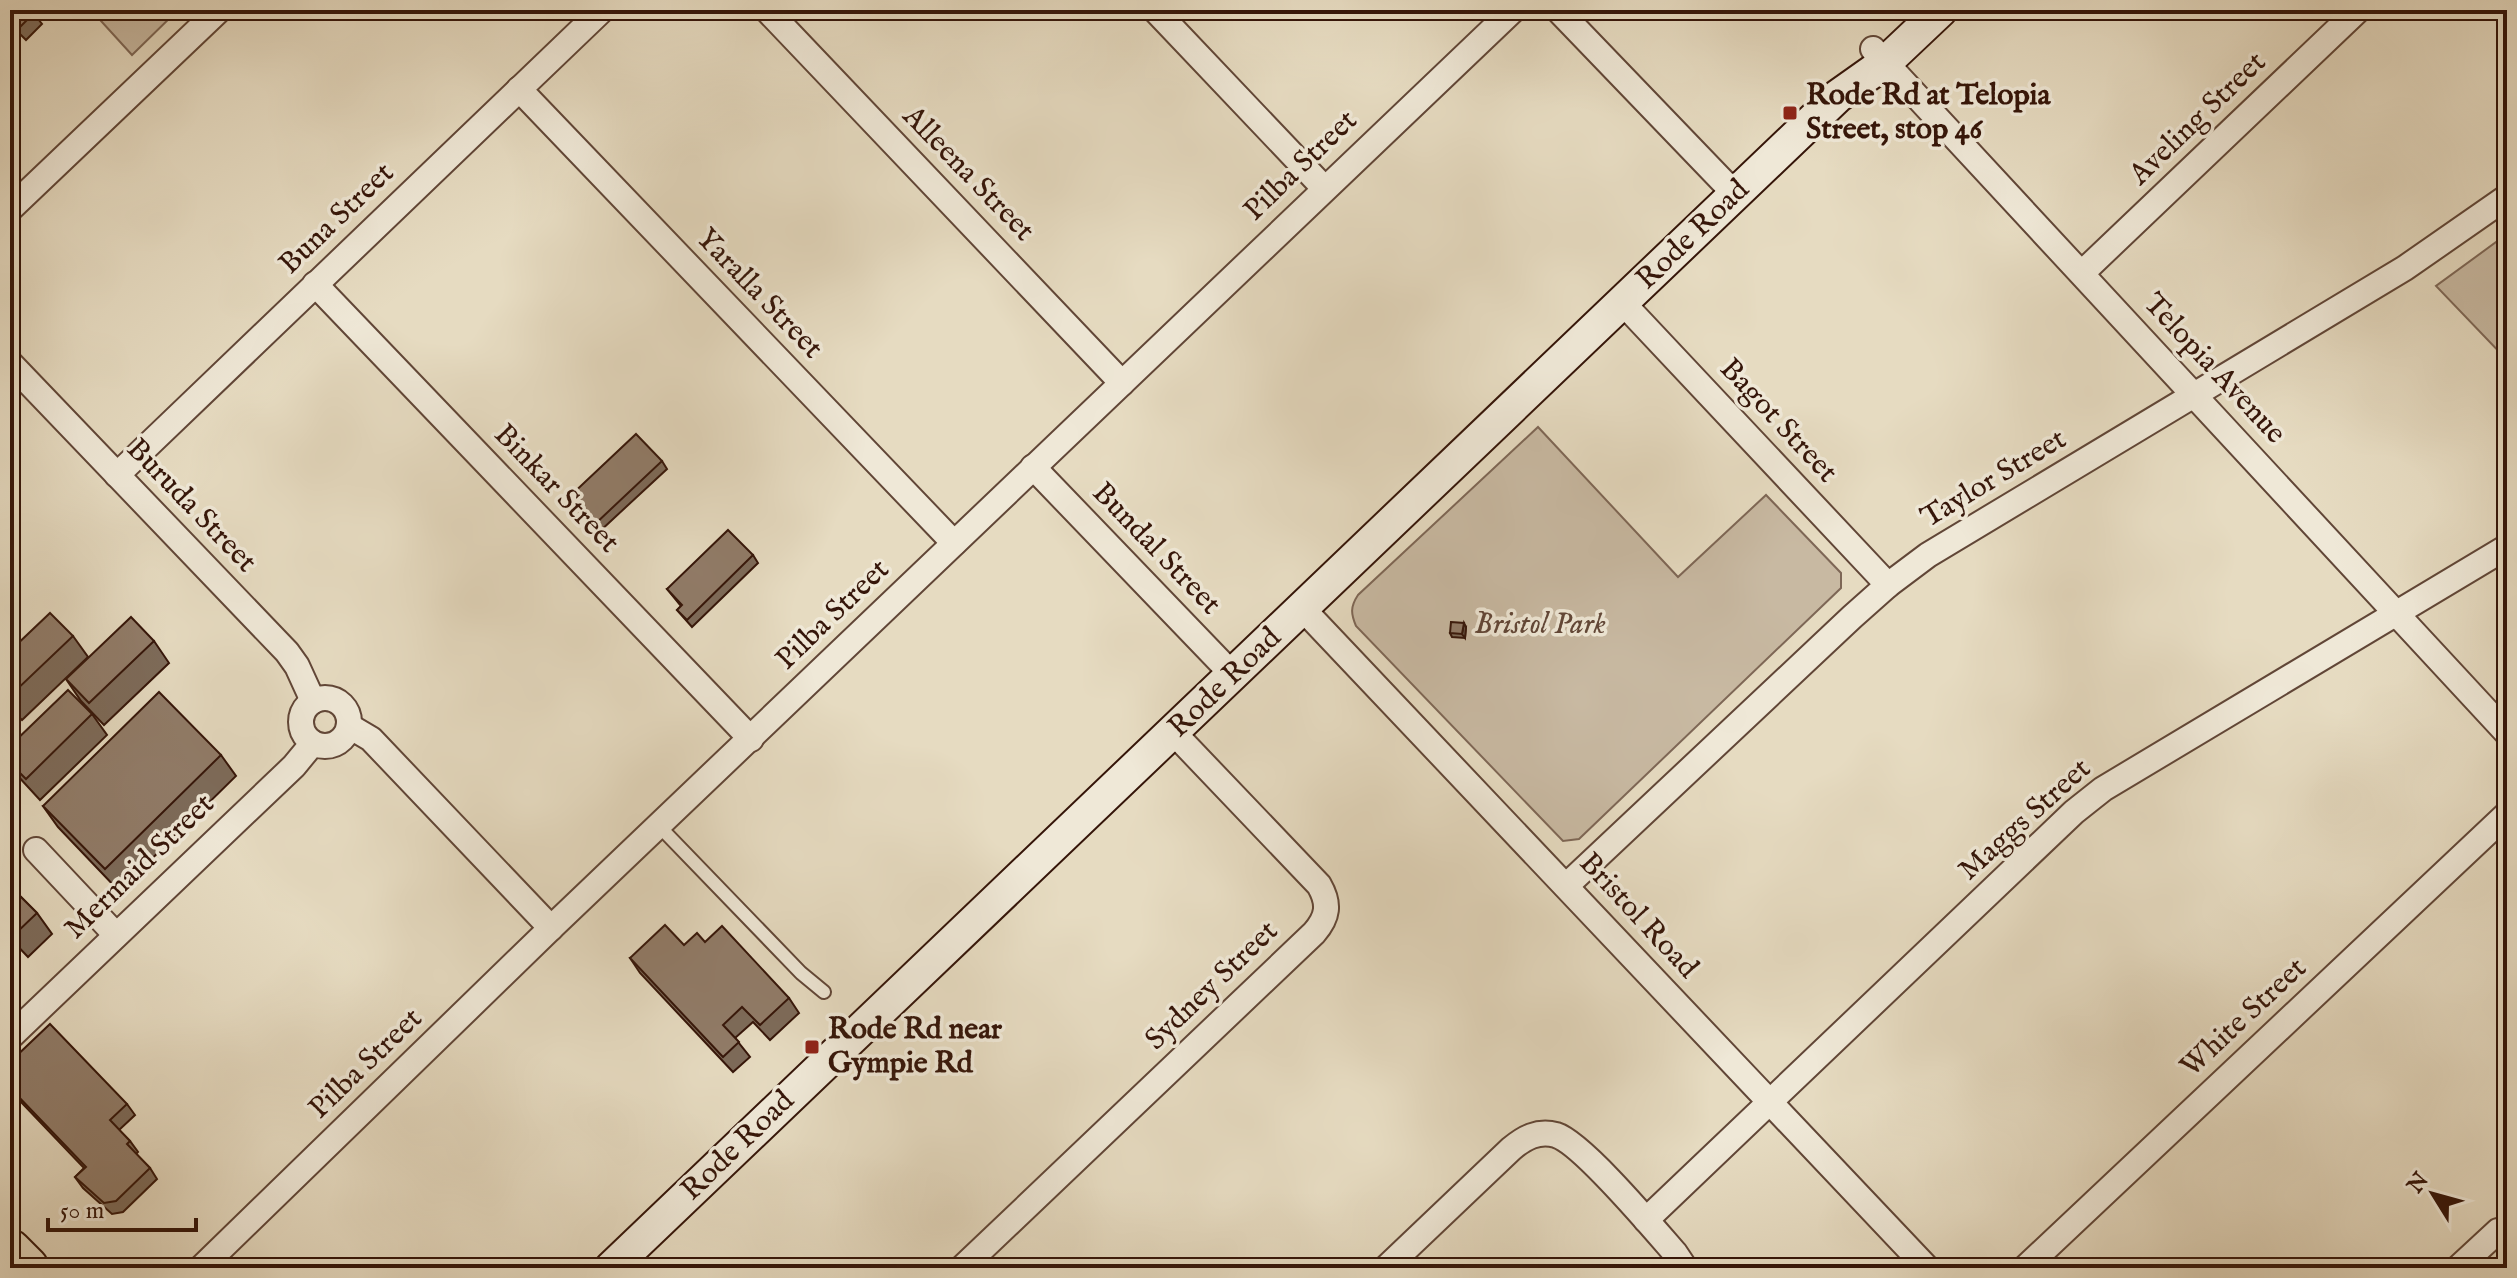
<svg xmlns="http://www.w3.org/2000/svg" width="2517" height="1278" font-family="'IM FELL English',serif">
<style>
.green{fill:#c8b9a2;stroke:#7e6756;stroke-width:2}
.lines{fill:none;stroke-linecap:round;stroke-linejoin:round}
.lane-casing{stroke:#614637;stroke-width:16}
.street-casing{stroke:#614637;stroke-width:28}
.secondary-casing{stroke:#351509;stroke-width:36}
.highway-casing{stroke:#351509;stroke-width:46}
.lane{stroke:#efe8d7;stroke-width:12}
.street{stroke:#efe8d7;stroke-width:24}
.secondary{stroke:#efe8d7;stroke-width:32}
.highway{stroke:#e6dbc1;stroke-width:42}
.wall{fill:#7d6b5a;stroke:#351509;stroke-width:2}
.shaded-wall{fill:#66574a;stroke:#351509;stroke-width:2}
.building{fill:#917c69;stroke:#351509;stroke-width:2}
.poi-dot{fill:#8f2418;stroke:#efe8d7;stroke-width:3}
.labels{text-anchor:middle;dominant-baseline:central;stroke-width:7;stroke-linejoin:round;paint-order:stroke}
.poi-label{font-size:30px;font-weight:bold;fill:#351509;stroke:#efe8d7;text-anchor:start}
.street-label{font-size:30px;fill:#351509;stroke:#efe8d7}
.park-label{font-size:30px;font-style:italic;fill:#614637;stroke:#efe8d7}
</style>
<rect width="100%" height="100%" fill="#e6dbc1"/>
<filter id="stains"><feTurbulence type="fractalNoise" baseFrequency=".0025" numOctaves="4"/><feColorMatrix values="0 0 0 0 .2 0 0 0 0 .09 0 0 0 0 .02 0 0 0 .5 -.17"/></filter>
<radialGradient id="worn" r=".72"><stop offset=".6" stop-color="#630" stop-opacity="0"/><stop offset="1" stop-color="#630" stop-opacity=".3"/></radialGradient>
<g class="green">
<polygon points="91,10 178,10 132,55"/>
<polygon points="2507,234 2507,360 2436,286"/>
<path d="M1538,427L1678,577L1766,495L1841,573V588L1579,839L1563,841L1356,626C1351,614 1350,607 1358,595Z"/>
</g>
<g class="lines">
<defs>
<polyline id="lane" points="659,826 801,973 824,992"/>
<g id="street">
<polyline points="767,10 1122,383"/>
<polyline points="1155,10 1324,188"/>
<polyline points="1558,10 1735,194"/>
<polyline points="1873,49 2507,733"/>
<polyline points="519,89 954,543"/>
<polyline points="10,209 219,10"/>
<polyline points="2082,273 2358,10"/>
<polyline points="315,284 751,739"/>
<polyline points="1622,302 1888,585"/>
<polyline points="10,363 287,652 297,666 313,701"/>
<polyline points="1033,467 1233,675"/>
<polyline points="117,475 602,10"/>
<polyline points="1302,608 1927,1268"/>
<circle cx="325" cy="722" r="24"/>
<polyline points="349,726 371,739 551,928"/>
<polyline points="36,850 116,935"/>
<polyline points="1566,886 1852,617 1888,585 1928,555 2405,268 2507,197"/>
<polyline points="10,1037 294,766 313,743"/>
<polyline points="1646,1220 2074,812 2103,789 2507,547"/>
<polyline points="201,1268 551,928 1513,10"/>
<path d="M962,1268L1314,933C1328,917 1330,904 1319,885L1173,732"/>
<path d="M1386,1268L1511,1149C1524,1138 1538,1130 1556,1135C1582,1143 1654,1229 1675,1253L1685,1268"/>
<polyline points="2025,1268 2507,814"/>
<polyline points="2458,1268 2498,1231"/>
</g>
<polyline id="secondary" points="611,1268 1838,96 1886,62 1941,10"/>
<polyline id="highway" points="10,1251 27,1268"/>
</defs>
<use href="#lane" class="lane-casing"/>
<use href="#street" class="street-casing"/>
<use href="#secondary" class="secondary-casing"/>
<use href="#highway" class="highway-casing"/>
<use href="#lane" class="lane"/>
<use href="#street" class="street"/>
<use href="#secondary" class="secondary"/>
<use href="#highway" class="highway"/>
</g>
<g class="wall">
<polygon points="10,10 39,10 34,14 42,24 26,40 17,31 10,37"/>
<polygon points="662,461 667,469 599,532 573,505 568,498"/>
<polygon points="753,555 758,563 692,627 677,610 681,606 667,589"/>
<polygon points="1466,627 1465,638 1452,637 1450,633"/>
<polygon points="73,636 88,657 22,720 10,708 10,651"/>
<polygon points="154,641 169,663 104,725 81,701 66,679"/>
<polygon points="92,714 107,735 40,800 17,775 10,766 10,746"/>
<polygon points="221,755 236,776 119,891 58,827 43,806"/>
<polygon points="10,886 37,913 52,934 28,957 10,938"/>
<polygon points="705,942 789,998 799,1013 770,1040 753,1022 735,1038 750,1057 733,1072 640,973 630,958 684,945"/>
<polygon points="10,1062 127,1104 135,1115 119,1130 130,1141 138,1152 136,1154 150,1168 157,1179 123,1212 112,1214 83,1188 75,1177 84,1168 22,1103 14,1092 16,1090 10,1084"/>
</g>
<polygon class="shaded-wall" points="1464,623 1466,627 1465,638 1462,634"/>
<g class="building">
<polygon points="10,10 31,10 34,13 18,29 10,21"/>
<polygon points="636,434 662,461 594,525 568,498"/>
<polygon points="728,530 753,555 687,620 677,610 682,605 667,589"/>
<polygon points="50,613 73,636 10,696 10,651"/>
<polygon points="131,617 154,641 89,703 66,679"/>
<polygon points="1451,622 1464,623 1462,634 1450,633"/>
<polygon points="68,690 92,714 26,779 10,763 10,746"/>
<polygon points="159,692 221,755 105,869 43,806"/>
<polygon points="10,886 37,913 13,936 10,932"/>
<polygon points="665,925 684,945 697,933 705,942 722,926 789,998 760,1025 742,1007 723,1025 739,1042 723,1057 630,958"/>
<polygon points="50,1024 127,1104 110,1120 130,1141 127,1144 150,1168 116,1201 104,1203 75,1177 86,1167 14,1092 18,1089 10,1081 10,1062"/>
</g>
<g class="poi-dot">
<rect x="1782" y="105" width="16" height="16" rx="4"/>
<rect x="804" y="1039" width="16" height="16" rx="4"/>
</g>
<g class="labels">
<g class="poi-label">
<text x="1806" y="96">Rode Rd at Telopia<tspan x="1806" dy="34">Street, stop 46</tspan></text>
<text x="828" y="1030">Rode Rd near<tspan x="828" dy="34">Gympie Rd</tspan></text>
</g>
<g class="street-label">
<text transform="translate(2198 119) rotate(-44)">Aveling Street</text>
<text transform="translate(1301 166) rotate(-44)">Pilba Street</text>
<text transform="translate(968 174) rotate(46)">Alleena Street</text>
<text transform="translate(337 219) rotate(-44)">Buna Street</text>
<text transform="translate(1693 235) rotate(-44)">Rode Road</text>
<text transform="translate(759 294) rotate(46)">Yaralla Street</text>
<text transform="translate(2214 369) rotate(47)">Telopia Avenue</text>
<text transform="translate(1778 421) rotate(47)">Bagot Street</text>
<text transform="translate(1994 479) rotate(-31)">Taylor Street</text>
<text transform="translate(556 489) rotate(46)">Binkar Street</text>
<text transform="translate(191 506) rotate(46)">Buruda Street</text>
<text transform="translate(1156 549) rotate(46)">Bundal Street</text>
<text transform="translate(833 615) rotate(-44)">Pilba Street</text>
<text transform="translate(1225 683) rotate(-44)">Rode Road</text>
<text transform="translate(2025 820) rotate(-42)">Maggs Street</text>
<text transform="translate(140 867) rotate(-44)">Mermaid Street</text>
<text transform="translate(1638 916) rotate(47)">Bristol Road</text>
<text transform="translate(1212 986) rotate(-44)">Sydney Street</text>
<text transform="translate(2244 1018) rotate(-43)">White Street</text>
<text transform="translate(366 1064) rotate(-44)">Pilba Street</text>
<text transform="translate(738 1146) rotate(-44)">Rode Road</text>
</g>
<g class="park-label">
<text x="1540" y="625">Bristol Park</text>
</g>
</g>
<rect width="2517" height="1278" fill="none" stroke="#e6dbc1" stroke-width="40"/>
<rect x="12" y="12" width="2493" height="1254" fill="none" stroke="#351509" stroke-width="4"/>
<rect x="20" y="20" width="2477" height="1238" fill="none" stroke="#351509" stroke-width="2"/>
<g transform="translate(2433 1194) rotate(307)" stroke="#efe8d7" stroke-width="6" paint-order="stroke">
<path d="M0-6L14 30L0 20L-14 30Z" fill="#351509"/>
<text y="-12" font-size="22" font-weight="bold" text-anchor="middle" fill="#351509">N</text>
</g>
<path d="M48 1218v12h148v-12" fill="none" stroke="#351509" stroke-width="4"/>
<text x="60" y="1218" font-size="24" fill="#351509" stroke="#efe8d7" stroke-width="6" paint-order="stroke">50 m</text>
<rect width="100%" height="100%" filter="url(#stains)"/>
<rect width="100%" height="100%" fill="url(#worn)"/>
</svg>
